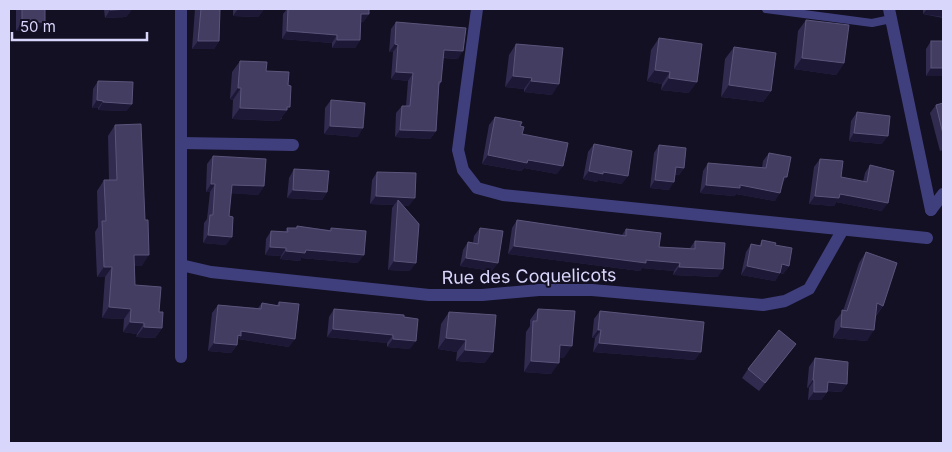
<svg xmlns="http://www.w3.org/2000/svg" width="952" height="452" font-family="Inter,sans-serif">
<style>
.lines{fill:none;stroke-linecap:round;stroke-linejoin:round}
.lane{stroke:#403f7e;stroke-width:8}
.street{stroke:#403f7e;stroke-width:12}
.wall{fill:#312b50}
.shaded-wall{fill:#1d1836}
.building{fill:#433d62;stroke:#5a557a}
.labels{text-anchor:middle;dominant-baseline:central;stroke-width:4;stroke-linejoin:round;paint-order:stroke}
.street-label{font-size:18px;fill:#d9d6fc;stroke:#131023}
</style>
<rect width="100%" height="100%" fill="#131023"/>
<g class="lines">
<polyline class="lane" points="766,9 872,23 891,19"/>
<g class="street">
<polyline points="477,9 458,150 463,170 477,188 503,195 927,238"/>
<polyline points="889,9 931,210"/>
<polyline points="181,143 293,145"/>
<polyline points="931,210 943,194"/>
<polyline points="181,265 211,272 429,295 482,295 539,290 592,290 763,305 785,301 809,289 842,231"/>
<polyline points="181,357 181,9"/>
</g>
</g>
<g class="wall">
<polygon points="16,9 45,9 39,30 16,31"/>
<polygon points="104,9 132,9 126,17 105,18"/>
<polygon points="195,9 220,9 219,41 214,49 192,49"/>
<polygon points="233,9 264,9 258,17 233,16"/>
<polygon points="287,9 369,9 369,14 363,22 361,22 360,40 355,48 332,48 332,43 282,39 283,14"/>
<polygon points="923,9 943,9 943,18 923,14"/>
<polygon points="806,20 844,63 836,75 794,69 798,31"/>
<polygon points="396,22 458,59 443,58 441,82 439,86 436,131 430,139 395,137 396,113 402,106 406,106 408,81 391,79 393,52 389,52 391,29"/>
<polygon points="659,38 689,93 661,90 662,84 647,81 651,50"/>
<polygon points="931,41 943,76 926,76 926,49"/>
<polygon points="516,44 552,95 524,92 524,89 505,87 509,55"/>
<polygon points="734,47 771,91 763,102 721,97 725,59"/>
<polygon points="240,61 266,71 282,119 281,119 279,121 232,119 233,100 230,99 232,72"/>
<polygon points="98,81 132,104 126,111 98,110 98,108 92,108 93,89"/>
<polygon points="331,100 358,137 324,134 325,108"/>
<polygon points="943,103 943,150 940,151 930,113 936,105"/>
<polygon points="857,112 882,144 849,141 851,121"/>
<polygon points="495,117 520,126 522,134 557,174 524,168 521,171 482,164 489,125"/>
<polygon points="115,125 142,266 134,266 135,285 159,312 162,328 155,338 136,337 137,334 123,332 124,319 102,318 105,277 97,277 95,232 98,227 97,191 104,180 109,180 108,136"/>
<polygon points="594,144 622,184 598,180 597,182 583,179 588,152"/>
<polygon points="659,145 684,168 679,175 675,175 669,190 650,188 654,153"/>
<polygon points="769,153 782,185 775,201 736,194 734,196 700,193 703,171 708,163 762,168 763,161"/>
<polygon points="213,156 264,186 258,195 231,193 226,245 203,243 204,223 207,219 210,192 206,192 207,164"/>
<polygon points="820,159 841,177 863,182 865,173 870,165 882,211 836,202 834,206 809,204 814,167"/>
<polygon points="294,169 327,192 322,200 287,198 289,178"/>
<polygon points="377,172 409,206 402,205 410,271 388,270 392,208 394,205 370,204 372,180"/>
<polygon points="517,220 622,235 626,229 659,247 690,248 695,241 718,277 673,275 674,271 642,268 640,271 508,254 512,228"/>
<polygon points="297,226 330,230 331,228 358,263 301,258 300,261 280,259 281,256 265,255 266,239 271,231 285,232 287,228 296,228"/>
<polygon points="480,228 492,271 460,266 463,250 468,242 473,243 474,236"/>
<polygon points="762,240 775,245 789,266 783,274 780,273 775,281 741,275 746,252 751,244 759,246"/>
<polygon points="866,252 883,306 876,316 867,341 833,338 835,321 843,311 859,263"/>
<polygon points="279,302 289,347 238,339 237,341 237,345 231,353 208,351 212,313 218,305 258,308 262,303 277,305"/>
<polygon points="334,309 404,317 410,349 387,347 387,343 327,337 329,317"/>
<polygon points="538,309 564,358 559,357 551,374 524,372 526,332 530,326 530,320"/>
<polygon points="600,311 695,360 593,352 595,338 592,338 594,319"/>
<polygon points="449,312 485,363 456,361 457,352 438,349 441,324"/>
<polygon points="796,344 759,391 742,378 748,369"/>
<polygon points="815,358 847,384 841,392 827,391 827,392 821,400 808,400 809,388 807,388 809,367"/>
</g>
<g class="shaded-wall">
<polygon points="132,9 126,17 105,18 110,10"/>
<polygon points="238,9 264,9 258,17 233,16"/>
<polygon points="927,9 943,9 943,17 923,14"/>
<polygon points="361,14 369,14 363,22 356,21"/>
<polygon points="22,22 45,22 39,30 16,31"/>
<polygon points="287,31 337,35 332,43 282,39"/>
<polygon points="337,40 360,40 355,48 332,48"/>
<polygon points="198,41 219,41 214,49 192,49"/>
<polygon points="395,44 398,45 393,52 389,52"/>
<polygon points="444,50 463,51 458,59 438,57"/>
<polygon points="802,58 844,63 836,75 794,69"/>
<polygon points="931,68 943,68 943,76 926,76"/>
<polygon points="655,70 670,72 662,84 647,81"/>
<polygon points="396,72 413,73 408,81 391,79"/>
<polygon points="513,76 532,78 524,89 505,87"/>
<polygon points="669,78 697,82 689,93 661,90"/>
<polygon points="531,81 559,84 552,95 524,92"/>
<polygon points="729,85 771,91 763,102 721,97"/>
<polygon points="238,88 241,88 233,100 230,99"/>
<polygon points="97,100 103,101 98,108 92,108"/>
<polygon points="103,102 132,104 126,111 98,110"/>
<polygon points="290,107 279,121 232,119 240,108"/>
<polygon points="330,126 363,128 358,137 324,134"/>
<polygon points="400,130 436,131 430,139 395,137"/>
<polygon points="854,133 888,136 882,144 849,141"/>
<polygon points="488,155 528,160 563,166 557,174 524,168 521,171 482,164"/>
<polygon points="676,167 684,168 679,175 671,174"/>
<polygon points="589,171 603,172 628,176 622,184 598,180 597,182 583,179"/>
<polygon points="784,177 787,177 782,185"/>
<polygon points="655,180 674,182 669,190 650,188"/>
<polygon points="211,184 215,184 210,192 206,192"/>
<polygon points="232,185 264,186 258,195 226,193"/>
<polygon points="706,185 740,185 780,193 775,201 736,194 734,196 700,193"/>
<polygon points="293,190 327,192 322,200 287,198"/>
<polygon points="840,194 888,203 882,211 836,202 834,206 809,204 815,196"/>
<polygon points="376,196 415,198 409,206 397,205 398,200 394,205 370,204"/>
<polygon points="208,235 232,237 226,245 203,243"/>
<polygon points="514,246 680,263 674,271 642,268 640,271 508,254"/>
<polygon points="270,247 286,248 281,256 265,255"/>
<polygon points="306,250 364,255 358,263 301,258 300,261 280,259 286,251"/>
<polygon points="134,255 149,255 142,266 127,266"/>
<polygon points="466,258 498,263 492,271 460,266"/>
<polygon points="394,261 416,263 410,271 388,270"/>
<polygon points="782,264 789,266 783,274 780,273 775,281 741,275 747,266"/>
<polygon points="104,267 112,267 105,277 97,277"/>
<polygon points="679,267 723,269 718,277 673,275"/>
<polygon points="877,303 883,306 875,316"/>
<polygon points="109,307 131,309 124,319 102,318"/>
<polygon points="130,322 144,323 137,334 123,332"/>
<polygon points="144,327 162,328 155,338 136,337"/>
<polygon points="841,327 874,330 867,341 833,338"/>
<polygon points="333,329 393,335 387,343 327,337"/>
<polygon points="598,330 601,330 595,338 592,338"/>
<polygon points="241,331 295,339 289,347 238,339 235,344 232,343"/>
<polygon points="446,338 466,340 457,352 438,349"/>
<polygon points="393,339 416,341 410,349 387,347"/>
<polygon points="214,343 237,345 231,353 208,351"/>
<polygon points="599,343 701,352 695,360 593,352"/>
<polygon points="560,345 572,346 564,358 552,357"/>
<polygon points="465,350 493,352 485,363 456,361"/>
<polygon points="531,361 559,363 551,374 524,372"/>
<polygon points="813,380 814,380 809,388 807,388"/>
<polygon points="828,382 847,384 841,392 822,390"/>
<polygon points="814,392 827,392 821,400 808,400"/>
</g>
<g class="building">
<rect x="22" y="9" width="23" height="13"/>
<polygon points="110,9 132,9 110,10"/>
<polygon points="201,9 220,9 219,41 198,41"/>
<polygon points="288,9 369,9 369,14 361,14 360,40 337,40 337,35 287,31"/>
<polygon points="806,20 849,25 844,63 802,58"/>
<polygon points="396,22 466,28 463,51 444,50 441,82 439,82 436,131 400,130 402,106 410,106 413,73 396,72 398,45 395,44"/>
<polygon points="659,38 702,44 697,82 669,78 670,72 655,70"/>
<rect x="931" y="41" width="12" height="27"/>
<polygon points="516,44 563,48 559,84 531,81 532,78 513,76"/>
<polygon points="734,47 776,53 771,91 729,85"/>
<polygon points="240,61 267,62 266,71 289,72 288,85 291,86 290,107 287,107 287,110 240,108 241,88 238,88"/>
<polygon points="98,81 133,82 132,104 103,102 103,101 97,100"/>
<polygon points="331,100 365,103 363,128 330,126"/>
<polygon points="943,103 943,134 936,105"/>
<polygon points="857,112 890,116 888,136 854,133"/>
<polygon points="495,117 522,122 520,126 524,127 522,134 568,143 563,166 528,160 527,163 488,155"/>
<polygon points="141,124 145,220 148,220 149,255 134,255 135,285 161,287 159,312 163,312 162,328 144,327 144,323 130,322 131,309 109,307 112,267 104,267 102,221 106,221 104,180 117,180 115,125"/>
<polygon points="594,144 632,151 628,176 603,172 603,174 589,171"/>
<polygon points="659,145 686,148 684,168 676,167 674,182 655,180"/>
<polygon points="769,153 791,157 787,177 784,177 780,193 740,185 740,188 706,185 708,163 766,168"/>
<polygon points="213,156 266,159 264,186 232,185 229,216 233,217 232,237 208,235 210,215 213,215 215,184 211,184"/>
<polygon points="820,159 843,161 841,177 867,182 870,165 894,171 888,203 840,194 839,198 815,196"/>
<polygon points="294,169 329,171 327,192 293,190"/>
<polygon points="377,172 416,173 415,198 376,196"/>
<polygon points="398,200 419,224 416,263 394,261"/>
<polygon points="517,220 626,236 626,229 661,233 659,247 695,249 695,241 725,243 723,269 679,267 680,263 646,260 646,263 514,246"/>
<polygon points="297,226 331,231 331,228 366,231 364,255 306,250 305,253 286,251 286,248 270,247 271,231 288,232 287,228 297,228"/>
<polygon points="480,228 503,231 498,263 466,258 468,242 478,244"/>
<polygon points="762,240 776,243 775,245 792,248 789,266 782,264 780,273 747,266 751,244 761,246"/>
<polygon points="866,252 897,263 883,306 877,303 874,330 841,327 842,310 847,311"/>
<polygon points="279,302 299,304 295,339 241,331 241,336 238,335 237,345 214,343 218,305 261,309 262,303 279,306"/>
<polygon points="334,309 404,315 404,317 418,319 416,341 393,339 393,335 333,329"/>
<polygon points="538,309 575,311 572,346 560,345 559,363 531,361 533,321 537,321"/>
<polygon points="600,311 704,322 701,352 599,343 601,330 598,330"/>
<polygon points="449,312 496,315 493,352 465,350 466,340 446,338"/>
<polygon points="779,330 796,344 765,383 748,369"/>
<polygon points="815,358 848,362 847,384 828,382 827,392 814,392 814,380 813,380"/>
</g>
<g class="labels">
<g class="street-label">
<text transform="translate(529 276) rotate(-1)">Rue des Coquelicots</text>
</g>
</g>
<rect width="952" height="452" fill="none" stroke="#d9d6fc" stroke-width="20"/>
<path d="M12 32v8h135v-8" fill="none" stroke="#d9d6fc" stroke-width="2.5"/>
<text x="20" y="32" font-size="15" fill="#d9d6fc" stroke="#131023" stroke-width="4" paint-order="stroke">50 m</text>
</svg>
